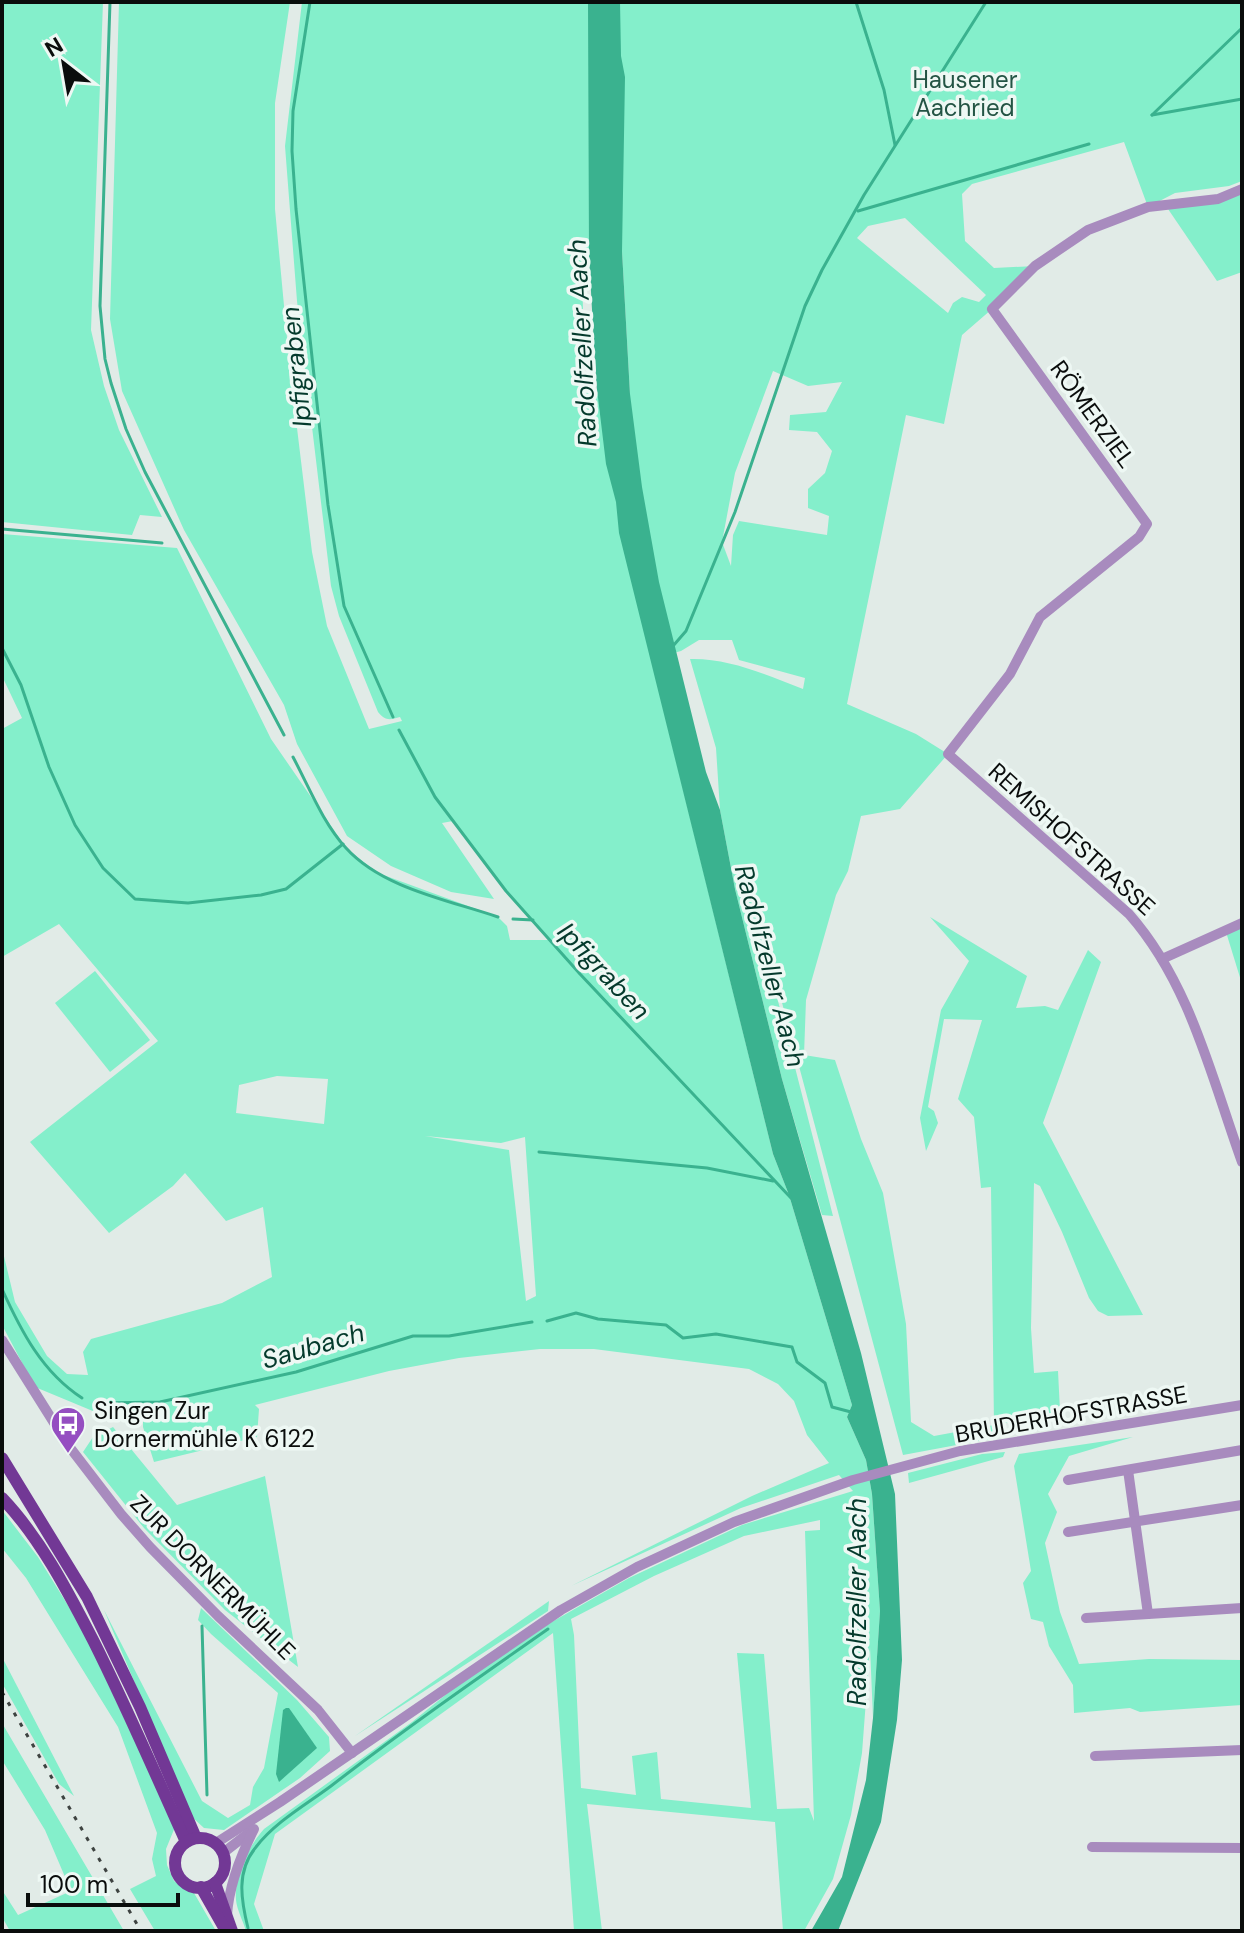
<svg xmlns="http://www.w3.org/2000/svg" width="1244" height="1933" font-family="'DM Sans',sans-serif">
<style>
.green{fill:#84efcb;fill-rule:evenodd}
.water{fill:#3ab28f}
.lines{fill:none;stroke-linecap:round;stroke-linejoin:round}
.stream{stroke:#3ab28f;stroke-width:3}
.minor{stroke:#a88bbe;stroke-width:10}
.major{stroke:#723895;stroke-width:12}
.rail{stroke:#3e4341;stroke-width:3;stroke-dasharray:4 8;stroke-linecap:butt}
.labels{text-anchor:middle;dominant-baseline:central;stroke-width:7;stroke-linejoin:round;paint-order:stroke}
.park-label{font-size:24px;fill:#235444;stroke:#eef8f4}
.street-label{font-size:24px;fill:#0a0d0c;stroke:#eef8f4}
.poi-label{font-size:24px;fill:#0a0d0c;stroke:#eef8f4;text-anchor:start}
.water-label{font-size:26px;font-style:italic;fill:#043a2c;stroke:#eef8f4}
</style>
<rect width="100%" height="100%" fill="#e1ebe7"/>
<g class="green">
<polygon points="2,2 103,2 91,330 104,386 119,430 162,517 140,515 132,535 2,522"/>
<path d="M119,2H290L275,103V209L290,370L312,552L327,626L369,729L402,721L400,717C390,720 385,721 378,712L339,616L331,586L297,301L285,146L302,2H1242V181L1229,186L1175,193L1148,207L1124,142L972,184L962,194L965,241L994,268L1035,266L992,309L962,335L944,424L906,415L847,704L916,734L948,754L900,809L861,816L848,871L836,895L806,1000L804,1055L835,1060L861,1139L883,1193L906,1324L911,1422L934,1436L994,1425L991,1187L981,1188L974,1117L958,1099L982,1020L944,1019L928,1107L934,1111L938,1123L926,1151L920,1118L941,1010L969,961L930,917L1027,976L1016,1008L1045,1006L1058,1010L1088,950L1101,962L1043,1123L1143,1315L1108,1316L1098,1311L1089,1298L1062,1232L1040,1186L1034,1183L1031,1328L1034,1373L1058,1371L1060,1411L995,1425L1005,1436L903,1455L769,954H766L833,1216L822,1215L782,1079L735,889L720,810L716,748L690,659C730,658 766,675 803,689L805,678L739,660L732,640H699L681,651L651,659L773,1154L789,1195L852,1405L847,1417L866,1460L872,1494L880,1611L873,1718L870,1647L862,1753L851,1815L833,1879L804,1931H783L775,1822L587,1804L602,1931H574L553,1633L275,1834L254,1904L264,1931H246C243,1921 237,1910 236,1900C234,1876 248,1847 264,1829L412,1722L454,1688L550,1623L629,1578L742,1525L853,1491L839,1475L741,1508L571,1586L752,1496L829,1463L807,1435L794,1401L778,1384L749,1369L594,1349H540L459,1358L389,1371L255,1405L259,1409L257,1437L154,1462L143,1427V1412L131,1415L100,1414L35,1387L2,1325V1248L15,1302L47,1356L67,1374L88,1375L83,1352L91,1339L222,1303L272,1277L263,1207L226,1221L185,1173L173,1186L109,1233L30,1142L158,1041L59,924L2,957V729L22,718L2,676V534L177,548L271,739L347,849L378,873L498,917L507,926L510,940H550L506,891L453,821L442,823L494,899L451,892L391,866L347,836L297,744L284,705L184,530L122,391L110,319ZM905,218L986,295L979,302L962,297L953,303L948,313L857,238L868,226ZM622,251L630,394L579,393L575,312L577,309H583L582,275L586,256ZM773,371L808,386L842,382L826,412L790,415L789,430L817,432L832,451L825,473L808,489V508L829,516L827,535L739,521L733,535L731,566L722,542L735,473ZM277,1076L328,1079L324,1124L236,1113L239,1085ZM425,1136L501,1143L525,1137L536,1296L526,1301L509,1150ZM820,1520V1530L805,1531L814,1821L809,1808L777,1809L764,1654L737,1653L751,1808L661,1799L657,1752L632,1756L636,1795L581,1788L574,1635L571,1619L654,1576L744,1536Z"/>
<polygon points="1242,189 1242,272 1217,281 1166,206"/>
<polygon points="1242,923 1242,984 1226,932"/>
<polygon points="95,971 150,1040 110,1072 55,1003"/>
<polygon points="113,1427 177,1505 265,1476 298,1667 225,1610 144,1528 83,1452 93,1437"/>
<polygon points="1133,1437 1069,1456 1048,1494 1057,1512 1045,1543 1060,1612 1079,1664 1149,1659 1242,1660 1242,1705 1140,1712 1130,1708 1074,1713 1073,1685 1049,1646 1043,1622 1031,1619 1023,1583 1031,1571 1014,1466 1019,1454"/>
<polygon points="1005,1452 1003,1457 909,1483 908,1473 982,1454"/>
<polygon points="2,1510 38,1557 82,1628 175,1827 166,1849 167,1865 174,1881 194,1893 216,1931 155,1931 130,1889 156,1876 152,1859 157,1833 118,1727 26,1578 2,1548"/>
<polygon points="549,1601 548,1611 355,1736"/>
<polygon points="201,1608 297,1700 329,1737 330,1751 300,1778 224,1830 204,1828 191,1816 104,1610 202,1801 228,1818 250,1805 253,1787 264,1768 278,1693 211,1634 198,1620"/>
<polygon points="2,1657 74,1796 59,1784 2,1683"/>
<polygon points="2,1723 124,1931 10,1931 2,1917 2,1890 18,1915 71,1891 45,1830 2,1760"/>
</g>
<g class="water">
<polygon points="588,2 620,2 621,56 625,77 622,251 630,394 642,487 659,582 706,772 720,810 735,889 782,1079 861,1353 895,1494 902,1660 897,1720 881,1822 838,1931 811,1931 842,1877 866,1780 873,1718 880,1611 872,1494 866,1460 847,1417 852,1405 789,1195 773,1154 619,533 616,502 606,464 596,381 589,256"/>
<polygon points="286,1708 289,1708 317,1748 279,1782 276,1774 283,1710"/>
</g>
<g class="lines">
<g class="stream">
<polyline points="110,2 100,306 105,359 111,383 126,429 145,472 284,735"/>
<polyline points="310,2 293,111 292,151 296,209 328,505 344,606 393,717"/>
<polyline points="856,2 884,90 895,145"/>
<polyline points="1152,115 1242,28"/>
<polyline points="1152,115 1242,99"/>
<polyline points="858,211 1089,144"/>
<polyline points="2,529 162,543"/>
<polyline points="673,646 686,631 735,512 805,306 822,270 864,195 986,2"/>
<polyline points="2,648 21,685 49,767 75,825 103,868 135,899 188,903 261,895 286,889 343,844"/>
<polyline points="399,730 435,797 506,891 580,974 791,1198"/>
<path d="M293,757C309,787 323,823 346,848C382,888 448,900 498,917"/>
<polyline points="513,919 533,920"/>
<polyline points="539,1152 707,1168 773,1181"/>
<path d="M2,1289C21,1331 42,1372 82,1398"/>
<polyline points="547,1321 576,1313 598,1319 666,1325 683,1338 716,1334 792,1347 797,1362 825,1383 832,1407 851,1412"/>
<polyline points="103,1403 160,1402 296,1372 413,1336 449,1336 532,1322"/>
<polyline points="202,1626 207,1795"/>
<path d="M248,1928C241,1900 236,1871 256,1847C275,1822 307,1804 331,1786C402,1731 475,1680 548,1629"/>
</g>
<g class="minor">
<path d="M1242,189L1218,199L1148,207L1088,230L1035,266L992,309L1147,524L1139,537L1040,617L1010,674L948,754L1129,914C1190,983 1211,1076 1242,1162"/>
<polyline points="1162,959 1242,923"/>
<polyline points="2,1340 68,1445 121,1514 150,1547 218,1616 318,1710 352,1753"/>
<polyline points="1128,1470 1148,1614"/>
<polyline points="1068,1480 1242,1450"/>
<polyline points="1068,1532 1242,1505"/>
<polyline points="1086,1618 1242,1608"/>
<polyline points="1095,1756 1242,1750"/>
<polyline points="216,1843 280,1802 561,1610 637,1567 734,1522 853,1480 960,1451 1242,1405"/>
<polyline points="1092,1847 1242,1848"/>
<polyline points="223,1853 250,1832"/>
<path d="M227,1915C229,1885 241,1855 254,1829"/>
</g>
<g class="major">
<polyline points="2,1458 87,1597 140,1707 196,1838"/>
<path d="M2,1498C41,1539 68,1592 94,1642C127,1708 156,1775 186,1842"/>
<circle cx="200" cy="1863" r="25"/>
<polyline points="215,1883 232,1931"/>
<polyline points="201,1887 226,1931"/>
</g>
<polyline class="rail" points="2,1692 141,1931"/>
</g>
<defs>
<symbol id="bus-pin" viewBox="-11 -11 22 30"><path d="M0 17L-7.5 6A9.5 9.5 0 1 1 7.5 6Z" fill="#954ec1" stroke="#eef8f4"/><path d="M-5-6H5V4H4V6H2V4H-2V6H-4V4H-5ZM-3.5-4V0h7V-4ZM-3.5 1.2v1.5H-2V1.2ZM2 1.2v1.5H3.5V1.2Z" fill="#fff"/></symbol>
</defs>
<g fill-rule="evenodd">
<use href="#bus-pin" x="48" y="1404" width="40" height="54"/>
</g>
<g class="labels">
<g class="park-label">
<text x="965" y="79">Hausener<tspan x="965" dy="28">Aachried</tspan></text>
</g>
<g class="street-label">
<text transform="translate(1093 414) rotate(54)">RÖMERZIEL</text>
<text transform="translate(1072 839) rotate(42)">REMISHOFSTRASSE</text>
<text transform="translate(1071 1414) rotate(-10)">BRUDERHOFSTRASSE</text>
<text transform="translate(213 1577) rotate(45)">ZUR DORNERMÜHLE</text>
</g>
<g class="poi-label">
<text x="94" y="1410">Singen Zur<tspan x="94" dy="28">Dornermühle K 6122</tspan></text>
</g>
<g class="water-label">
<text transform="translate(582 343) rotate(-93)">Radolfzeller Aach</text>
<text transform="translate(296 367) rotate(-96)">Ipfigraben</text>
<text transform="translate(770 966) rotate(75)">Radolfzeller Aach</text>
<text transform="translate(604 971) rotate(47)">Ipfigraben</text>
<text transform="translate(313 1346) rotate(-16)">Saubach</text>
<text transform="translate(857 1602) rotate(-90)">Radolfzeller Aach</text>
</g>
</g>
<rect width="1244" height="1933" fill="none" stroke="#0a0d0c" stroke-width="8"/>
<g transform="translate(64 64) rotate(329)" stroke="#eef8f4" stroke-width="6" paint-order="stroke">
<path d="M0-6L14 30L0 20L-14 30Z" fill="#0a0d0c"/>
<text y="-12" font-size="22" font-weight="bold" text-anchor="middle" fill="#0a0d0c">N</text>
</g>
<path d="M28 1893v12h150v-12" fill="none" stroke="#0a0d0c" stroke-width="4"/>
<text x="40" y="1893" font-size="24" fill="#0a0d0c" stroke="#eef8f4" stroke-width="6" paint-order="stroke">100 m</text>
</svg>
